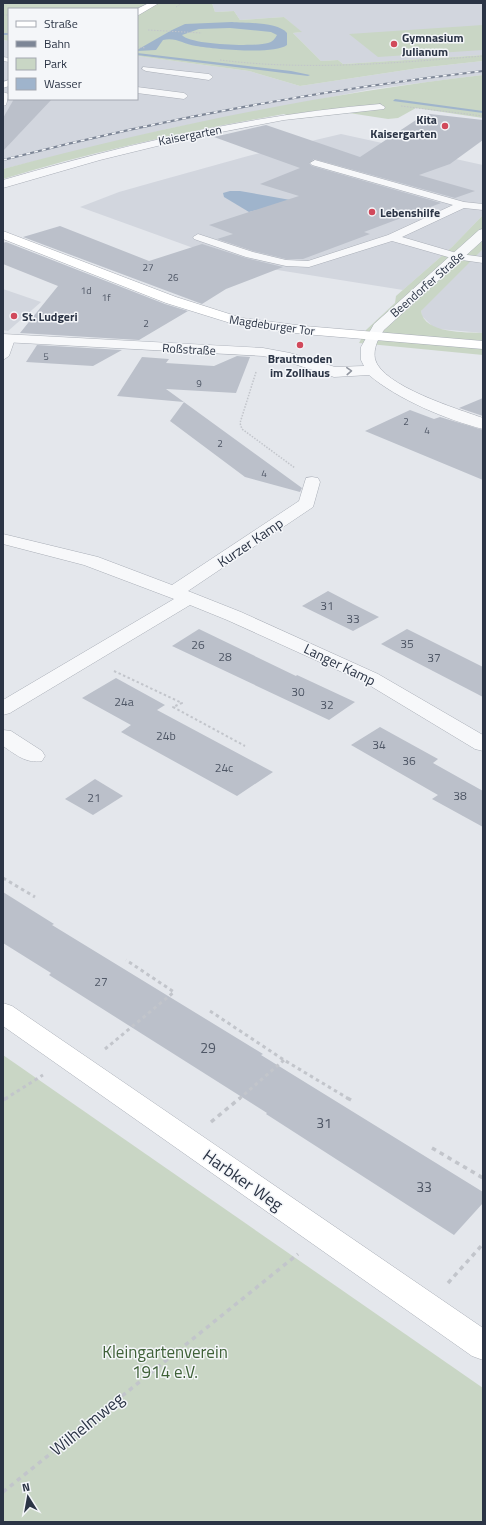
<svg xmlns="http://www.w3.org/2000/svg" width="486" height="1525" font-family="'Titillium Web',sans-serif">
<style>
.built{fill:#d2d6de}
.green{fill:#c9d6c5}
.water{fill:#9fb4cc;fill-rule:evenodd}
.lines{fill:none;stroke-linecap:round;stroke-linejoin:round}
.stream{fill:#9fb4cc;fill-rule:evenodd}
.building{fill:#bbc0ca}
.lane-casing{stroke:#a9aeb7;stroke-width:1}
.street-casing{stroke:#a9aeb7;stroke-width:1}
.secondary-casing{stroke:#a9aeb7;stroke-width:1}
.path-far4{stroke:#c2c5cb;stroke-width:1;stroke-dasharray:1.5 1.5;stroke-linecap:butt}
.path-far3{stroke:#c2c5cb;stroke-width:1.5;stroke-dasharray:1.5 1.5;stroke-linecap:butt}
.path-far2{stroke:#c2c5cb;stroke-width:2;stroke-dasharray:2.5 2.5;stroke-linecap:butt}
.path-far1{stroke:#c2c5cb;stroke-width:3;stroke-dasharray:3.5 3.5;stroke-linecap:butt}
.path{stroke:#c2c5cb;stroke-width:3.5;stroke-dasharray:4.5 4.5;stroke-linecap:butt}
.lane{fill:#f7f8fa;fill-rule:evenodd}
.street{fill:#f7f8fa;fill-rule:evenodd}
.secondary{fill:#fff;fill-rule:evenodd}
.rail-casing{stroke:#7d8696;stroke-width:2}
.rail{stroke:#f4f6f9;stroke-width:1.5;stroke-dasharray:4;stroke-linecap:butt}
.oneway{stroke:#9196a0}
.poi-dot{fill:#d1495b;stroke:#f4f6f9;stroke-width:1.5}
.labels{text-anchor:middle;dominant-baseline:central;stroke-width:3;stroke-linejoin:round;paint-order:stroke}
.far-number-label{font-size:10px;fill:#4f5766}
.far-poi-label{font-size:12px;font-weight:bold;fill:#2b3445;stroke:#f4f6f9;text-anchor:start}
.far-street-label{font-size:12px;fill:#2b3445;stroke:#f4f6f9}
.number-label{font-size:12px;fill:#4f5766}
.street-label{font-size:14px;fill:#2b3445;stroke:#f4f6f9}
.near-number-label{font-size:14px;fill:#4f5766}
.near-street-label{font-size:17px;fill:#2b3445;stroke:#f4f6f9}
.near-park-label{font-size:17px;fill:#3f6138;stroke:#f4f6f9}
</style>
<rect width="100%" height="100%" fill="#e4e7ec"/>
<g class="built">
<polygon points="212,3 483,3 483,55 343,64 338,60 321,61 293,33 301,32 284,17 240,20 234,11 215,12"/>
<polygon points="3,40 9,41 9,99 137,99 137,56 249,71 300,86 419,68 483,61 483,75 373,89 167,129 3,169"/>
<polygon points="341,134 483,165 483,215 452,247 403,290 252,266 210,254 80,207 119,192 158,181 248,156"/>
<polygon points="483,249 483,333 438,329 432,326 422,316 421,311 424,306"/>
<polygon points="3,289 41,302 8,331 3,330"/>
</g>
<g class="green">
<polygon points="3,3 212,3 215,12 234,11 240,20 284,17 302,32 293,33 321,61 338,60 343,64 483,55 483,61 419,68 300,86 249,71 137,56 137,9 9,9 9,41 3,40"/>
<polygon points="483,25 483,50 378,57 349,34"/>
<path d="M483,75V118L416,108L398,118L388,119L349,113L296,119L284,114C189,131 95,151 3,179V169C161,127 321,94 483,75Z"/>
<path d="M483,215V249L421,311C424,334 466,332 483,333V355L359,343L366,330L395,303L396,296L452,247Z"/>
<polygon points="3,1055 483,1388 483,1522 3,1522"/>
</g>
<g class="water">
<path d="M232,22C245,23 278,22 287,33V45C273,55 214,49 196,46C183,44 176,37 163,40L156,50L137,51V50L172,30L185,24ZM230,28L271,32L277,35C275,39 272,42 268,43C255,47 190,45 182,35L199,29Z"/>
<polygon points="230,191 240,191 296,201 249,212 224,197 223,193"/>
</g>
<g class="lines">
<g class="stream">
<rect x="3" y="33" width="6" height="2"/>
<polygon points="137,53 291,71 310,75 308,76 137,55"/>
<polygon points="395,99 483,111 483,113 393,101"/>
</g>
</g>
<g class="building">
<polygon points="14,99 52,99 3,151 3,118"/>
<polygon points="430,114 483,120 483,140 450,164 419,175 475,191 455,198 314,159 309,163 312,166 441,203 364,232 370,234 303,259 286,259 253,251 217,239 233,234 209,225 299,196 260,184 300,168 214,137 266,125 360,157 416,120 420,121"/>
<polygon points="60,226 149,261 202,244 246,258 283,267 226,289 202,304 23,237"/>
<polygon points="6,242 165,304 188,311 139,340 20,333 58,286 3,264 3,243"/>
<polygon points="37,345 122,350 93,366 26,362"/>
<polygon points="237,356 250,357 236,393 166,389 302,488 300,492 245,477 170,421 184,402 117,396 142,357 169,359 166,363 214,366"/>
<polygon points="483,398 483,416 459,408"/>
<polygon points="410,410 434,419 440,417 483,430 483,480 365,431"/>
<polygon points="328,591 353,604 379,617 353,631 302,606"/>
<polygon points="199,629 296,676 297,675 355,702 329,720 172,646"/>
<polygon points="407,629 483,667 483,697 381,644"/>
<polygon points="116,678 165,705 157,710 273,772 237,796 121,732 131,725 82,698"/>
<polygon points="380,727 438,759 433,763 483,791 483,827 432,799 438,795 351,745"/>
<polygon points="95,779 123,796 93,815 65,799"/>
<polygon points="3,892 54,924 52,925 263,1054 261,1055 483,1192 483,1203 454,1235 266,1114 267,1113 49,975 51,973 3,943"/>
</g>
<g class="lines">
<defs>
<g id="lane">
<polygon points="3,57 9,58 9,62 3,61"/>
<polygon points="143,67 209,74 213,77 209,80 146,71 142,69"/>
<polygon points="137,87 184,93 188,96 184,99 137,93"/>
<polygon points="3,92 9,94 6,105 3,106"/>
<polygon points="315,160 464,202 483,204 483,210 464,208 402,237 460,254 483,257 483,263 455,259 392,241 309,267 286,266 246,257 194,239 193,237 198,234 253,252 286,260 308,261 388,235 453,205 312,165 310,163"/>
<polygon points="9,335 15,339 9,356 3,360 3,339"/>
</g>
<g id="street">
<path d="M380,104L385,107L384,109L284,120L190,138L100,160L3,188V180C127,144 251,115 380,104Z"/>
<path d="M483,229V240L384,330C378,338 373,349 375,359C382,386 458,409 483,418V429C447,420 397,399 369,375L334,377L282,360L263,356L3,342V334L263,348L290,353L335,367L364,366L361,360V347L374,324L479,230Z"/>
<polygon points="312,477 318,478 320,482 313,507 188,591 241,612 378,674 483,735 483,751 475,749 364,682 227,620 190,605 10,713 3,715 3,700 174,599 84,565 3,544 3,534 98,557 172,585 299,501 306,478"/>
<path d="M3,730L11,731L42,751L45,756L42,761C26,764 15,754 3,746Z"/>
</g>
<g id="secondary">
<polygon points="149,3 159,3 137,16 137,9"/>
<polygon points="9,80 9,86 3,88 3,82"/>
<polygon points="3,231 176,297 242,318 304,326 483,341 483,349 304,334 240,326 166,303 3,239"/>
<polygon points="3,1003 12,1006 483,1328 483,1360 472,1356 3,1026"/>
</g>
</defs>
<use href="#lane" class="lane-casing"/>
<use href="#street" class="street-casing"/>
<use href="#secondary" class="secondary-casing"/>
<g class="path-far4">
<polyline points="176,7 182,3"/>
<polyline points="3,15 9,15"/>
<polyline points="148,30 202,33"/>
<polyline points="137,47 146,48"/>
<path d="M220,60C308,71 395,63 483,56"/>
<polyline points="401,106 483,116"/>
</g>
<polyline class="path-far3" points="256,372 240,423 242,429 295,468"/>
<polyline class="path-far2" points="114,671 182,703 173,707 245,746"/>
<g class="path-far1">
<polyline points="3,878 35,897"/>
<polyline points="210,1011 284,1060 349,1099"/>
<polyline points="105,1049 174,992 126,960"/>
<polyline points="5,1099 43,1075"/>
<polyline points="239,1099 284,1060"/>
</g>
<g class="path">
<polyline points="347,1098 353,1101"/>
<polyline points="3,1100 7,1098"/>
<polyline points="211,1122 240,1098"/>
<polyline points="432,1148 483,1178"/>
<polyline points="448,1283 483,1244"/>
<polyline points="3,1492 298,1254"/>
</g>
<use href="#lane" class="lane"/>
<use href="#street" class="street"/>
<use href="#secondary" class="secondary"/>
<defs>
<path id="rail" d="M3,160C161,119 321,90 483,71"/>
</defs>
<use href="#rail" class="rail-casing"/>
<use href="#rail" class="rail"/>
</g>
<defs><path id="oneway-chevron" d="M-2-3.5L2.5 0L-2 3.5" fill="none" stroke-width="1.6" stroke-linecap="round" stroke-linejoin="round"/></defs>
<use class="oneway" href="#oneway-chevron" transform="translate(349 371) rotate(-3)"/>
<g class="poi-dot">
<circle cx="394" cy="44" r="4"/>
<circle cx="445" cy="126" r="4"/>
<circle cx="372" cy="212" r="4"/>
<circle cx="14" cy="316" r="4"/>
<circle cx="300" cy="345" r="4"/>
</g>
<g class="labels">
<g class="far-number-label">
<text x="148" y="267">27</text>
<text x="173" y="277">26</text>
<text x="86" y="290">1d</text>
<text x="106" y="297">1f</text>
<text x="146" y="323">2</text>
<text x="46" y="356">5</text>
<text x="199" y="383">9</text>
<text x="406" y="421">2</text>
<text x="427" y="430">4</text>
<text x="220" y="443">2</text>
<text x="264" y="473">4</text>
</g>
<g class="far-poi-label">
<text x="402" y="37">Gymnasium<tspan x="402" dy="14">Julianum</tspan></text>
<text x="437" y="119" text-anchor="end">Kita<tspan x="437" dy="14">Kaisergarten</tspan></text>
<text x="380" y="212">Lebenshilfe</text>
<text x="22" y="316">St. Ludgeri</text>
<text x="300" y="358" text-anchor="middle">Brautmoden<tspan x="300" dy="14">im Zollhaus</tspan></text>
</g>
<g class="far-street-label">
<text transform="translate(190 135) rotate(-11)">Kaisergarten</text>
<text transform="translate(427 284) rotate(-41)">Beendorfer Straße</text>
<text transform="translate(272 325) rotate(8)">Magdeburger Tor</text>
<text transform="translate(189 349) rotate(3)">Roßstraße</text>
</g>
<g class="number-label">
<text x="327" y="605">31</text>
<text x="353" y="618">33</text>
<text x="407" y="643">35</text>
<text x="198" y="644">26</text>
<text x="225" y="656">28</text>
<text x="434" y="657">37</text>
<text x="298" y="691">30</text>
<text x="124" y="701">24a</text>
<text x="327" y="704">32</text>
<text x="166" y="735">24b</text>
<text x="379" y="744">34</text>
<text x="409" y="760">36</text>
<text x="224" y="767">24c</text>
<text x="460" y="795">38</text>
<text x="94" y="797">21</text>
<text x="101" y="981">27</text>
</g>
<g class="street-label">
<text transform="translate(250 542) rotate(-34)">Kurzer Kamp</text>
<text transform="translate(340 664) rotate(26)">Langer Kamp</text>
</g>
<g class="near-number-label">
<text x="208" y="1047">29</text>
<text x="324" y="1122">31</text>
<text x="424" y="1186">33</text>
</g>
<g class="near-street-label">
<text transform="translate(243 1180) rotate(35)">Harbker Weg</text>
<text transform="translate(87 1424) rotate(-39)">Wilhelmweg</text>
</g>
<g class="near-park-label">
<text x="165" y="1352">Kleingartenverein<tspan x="165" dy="20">1914 e.V.</tspan></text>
</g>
</g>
<rect width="486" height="1525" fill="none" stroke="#2b3445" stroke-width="8"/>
<rect x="8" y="8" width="130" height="92" fill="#f4f6f9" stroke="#a4a8b1"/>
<rect x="16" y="21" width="20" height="6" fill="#ffffff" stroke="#a4a8b1"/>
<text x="44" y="28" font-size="12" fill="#2b3445">Straße</text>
<rect x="16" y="41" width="20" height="6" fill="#7d8696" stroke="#a4a8b1"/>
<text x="44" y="48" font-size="12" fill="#2b3445">Bahn</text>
<rect x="16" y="58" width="20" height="12" fill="#c9d6c5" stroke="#a4a8b1"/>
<text x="44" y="68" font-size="12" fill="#2b3445">Park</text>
<rect x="16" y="78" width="20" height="12" fill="#9fb4cc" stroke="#a4a8b1"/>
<text x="44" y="88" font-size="12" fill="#2b3445">Wasser</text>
<g transform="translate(28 1497) rotate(349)" stroke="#f4f6f9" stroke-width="3" paint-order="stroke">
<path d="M0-3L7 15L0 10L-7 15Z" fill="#2b3445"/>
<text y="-6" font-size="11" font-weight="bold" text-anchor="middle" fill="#2b3445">N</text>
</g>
</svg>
